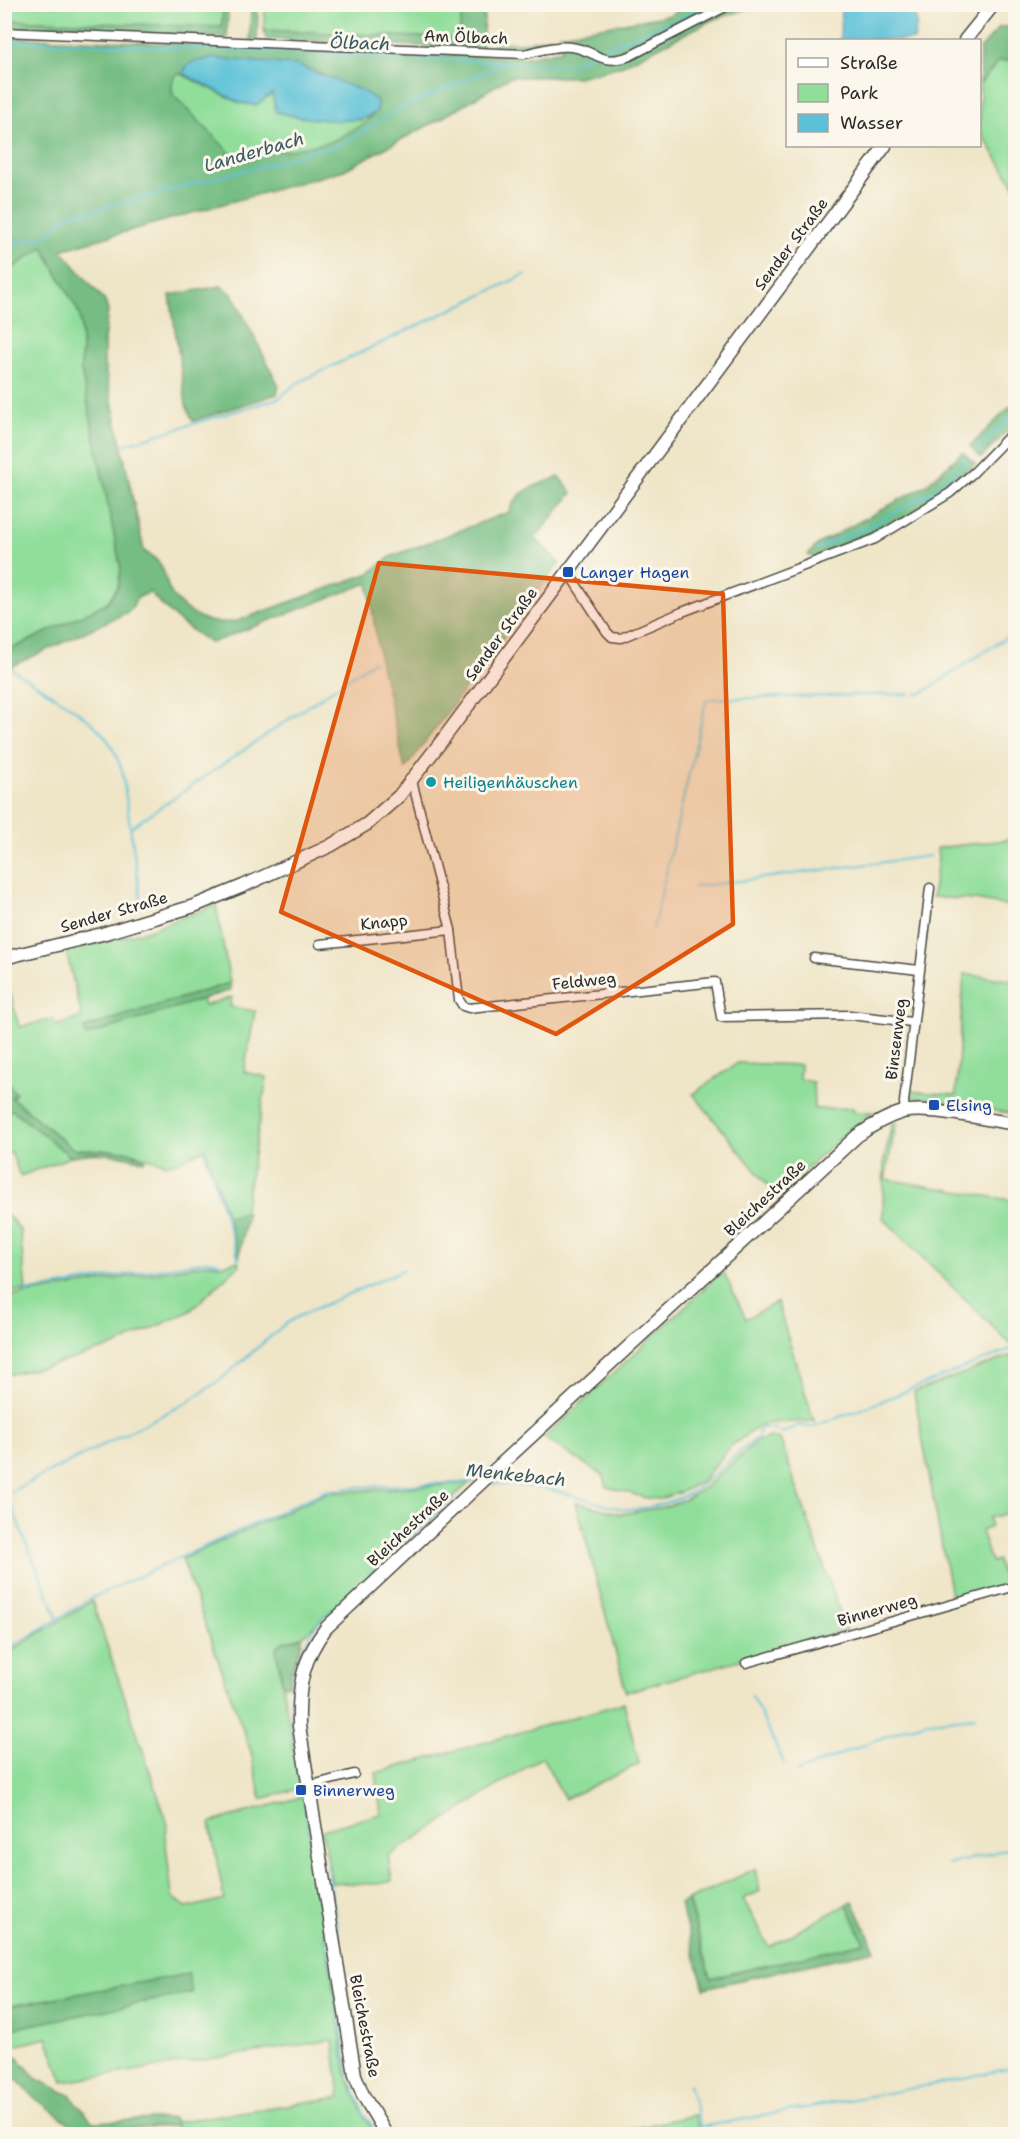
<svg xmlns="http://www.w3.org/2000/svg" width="1020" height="2139" font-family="'Shantell Sans',sans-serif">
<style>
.green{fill:#91de9b;stroke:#5e8463;stroke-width:1.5}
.forest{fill:#74bd83;stroke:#507457;stroke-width:1.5;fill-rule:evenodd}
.water{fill:#5ac1d8;stroke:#427682;stroke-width:1.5}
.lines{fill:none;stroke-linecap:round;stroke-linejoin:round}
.stream{stroke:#5ac1d8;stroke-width:2}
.street-casing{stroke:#484742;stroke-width:11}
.secondary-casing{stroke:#484742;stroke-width:15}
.street{stroke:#fff;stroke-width:8}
.secondary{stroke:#fff;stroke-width:12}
.marked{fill:#df570e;fill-opacity:0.2;stroke:#df570e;stroke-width:4.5;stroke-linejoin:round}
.transit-dot{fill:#1a4fb4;stroke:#fbf7ec;stroke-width:2}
.culture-dot{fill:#0f9aa8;stroke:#fbf7ec;stroke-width:2}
.labels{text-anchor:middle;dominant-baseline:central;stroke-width:6;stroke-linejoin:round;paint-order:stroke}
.street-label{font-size:16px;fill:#2b2b2b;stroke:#fbf7ec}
.transit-label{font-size:16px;fill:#164399;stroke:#fbf7ec;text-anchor:start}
.culture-label{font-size:16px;fill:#0d838f;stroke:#fbf7ec;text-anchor:start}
.water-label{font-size:18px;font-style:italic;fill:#39585f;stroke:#fbf7ec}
</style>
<rect width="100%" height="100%" fill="#fbf7ec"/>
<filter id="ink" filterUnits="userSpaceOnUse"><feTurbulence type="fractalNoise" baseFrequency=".0167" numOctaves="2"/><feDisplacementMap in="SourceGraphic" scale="12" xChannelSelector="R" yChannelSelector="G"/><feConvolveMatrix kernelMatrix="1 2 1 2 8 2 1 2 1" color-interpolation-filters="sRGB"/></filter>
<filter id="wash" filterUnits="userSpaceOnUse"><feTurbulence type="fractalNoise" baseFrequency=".008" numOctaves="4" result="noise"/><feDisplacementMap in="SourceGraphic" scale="24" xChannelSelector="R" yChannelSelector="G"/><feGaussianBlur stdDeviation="1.35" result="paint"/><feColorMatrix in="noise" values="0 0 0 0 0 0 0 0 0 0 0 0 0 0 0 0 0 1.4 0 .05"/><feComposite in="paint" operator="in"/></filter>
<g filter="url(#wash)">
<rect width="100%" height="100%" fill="#efe5c7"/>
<g class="green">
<polygon points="5,5 223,5 222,27 5,20"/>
<polygon points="265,5 462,5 460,39 264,30"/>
<polygon points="1015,60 1015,82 1011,99 1015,102 1015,187 980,131 980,83 999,61"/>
<path d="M179,73L240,103L256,105L273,93L274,97L350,119L360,120L372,115L362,125L331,142L285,151L264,149L236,159L173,95C171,86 170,79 179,73Z"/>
<polygon points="43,247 80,315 82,344 81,370 121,569 118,587 107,603 18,646 5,650 4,273"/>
<polygon points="1015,835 1015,898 1008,906 975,900 932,897 938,860 937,848 1006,840"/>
<polygon points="216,905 230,983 85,1028 86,1035 202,999 204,1006 232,997 230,1007 255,1011 244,1072 267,1077 244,1213 227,1217 205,1149 174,1163 167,1164 125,1151 73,1149 11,1097 16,1094 8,1084 5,1084 4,970 19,1027 53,1019 56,1026 82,1017 66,951 146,931"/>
<polygon points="1015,972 1015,1114 946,1103 938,1099 910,1097 909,1091 956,1095 964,974 1011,980"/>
<polygon points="738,1063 800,1065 799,1079 813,1082 814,1109 853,1108 854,1112 873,1112 850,1129 776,1196 693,1094"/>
<polygon points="12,1110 71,1157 20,1176 11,1152 5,1154 5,1113"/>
<polygon points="892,1123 896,1123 885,1179 1015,1201 1015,1344 1011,1345 883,1218 884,1161"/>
<polygon points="8,1215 20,1230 26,1290 5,1293 4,1216"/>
<polygon points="238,1261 239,1265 190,1311 114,1346 53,1365 5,1375 5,1297 207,1264 222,1265"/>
<polygon points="723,1271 746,1319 777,1302 814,1421 768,1423 759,1426 731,1446 702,1481 681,1492 660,1499 647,1498 607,1487 604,1476 544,1438"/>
<polygon points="1015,1354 1015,1511 989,1518 991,1527 981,1531 991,1562 997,1560 1005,1585 952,1601 914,1392"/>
<polygon points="769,1437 780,1439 846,1630 626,1692 576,1502 621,1514 664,1507 686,1499 704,1488 756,1442"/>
<polygon points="469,1483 302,1637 283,1642 276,1648 300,1788 261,1799 251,1752 182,1559 326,1493"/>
<polygon points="92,1601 168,1825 165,1836 172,1896 187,1908 224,1899 210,1824 212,1822 301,1797 304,1798 347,2075 363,2114 372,2130 331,2134 180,2134 174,2122 340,2097 333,2040 63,2082 47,2038 10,2047 5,2030 191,1993 188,1974 5,2007 5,1654"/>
<polygon points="624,1703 639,1764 565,1799 542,1757 388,1856 392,1881 379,1884 332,1883 322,1830 381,1814 376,1773"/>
<polygon points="755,1869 760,1891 743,1899 769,1947 847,1904 865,1943 711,1978 688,1900"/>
<polygon points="695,2115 699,2129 698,2130 698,2134 608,2134"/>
</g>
<g class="forest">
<polygon points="223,5 228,5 227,38 5,29 5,20 222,27"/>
<polygon points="251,5 258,5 257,40 250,40"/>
<polygon points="462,5 485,5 482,49 266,39 264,30 459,39"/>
<path d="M686,5H760L712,20L621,66L578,77H510L442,118L344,170L61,250L105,301L108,311L104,339V364L144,551C166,565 161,567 169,589C175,603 194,617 209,621C218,624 228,622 237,621L370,573L390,557L509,512C518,488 537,486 559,477L572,493L535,538L559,563L405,769L380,660L368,583L211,643C188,629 168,614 150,592L137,598L130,611L10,667L5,673V650L18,646L107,603L118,587L121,569L81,370L82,344L80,315L43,247L5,273V37L526,57L562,50L560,34L670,15ZM185,68L377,111L362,125L331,142L285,151L264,149L236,159L173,95C171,86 170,72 184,74Z"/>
<polygon points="1000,27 1015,27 1015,60 999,61 980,83 980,49"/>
<polygon points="551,37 553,45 525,51 494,50 494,42 524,43"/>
<polygon points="221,286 232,294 237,303 279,386 277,394 193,421 186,405 170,295"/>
<polygon points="1015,402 1015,423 981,458 970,446"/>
<polygon points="963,452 975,464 948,489 900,521 814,557 808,555 818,544 925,486"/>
<polygon points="230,983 231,990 86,1036 84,1028"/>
<path d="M8,1083L16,1094L11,1097L73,1149L125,1151L145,1158L144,1161C122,1155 93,1150 71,1157L13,1110L5,1113V1084Z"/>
<polygon points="247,1212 239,1258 227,1217"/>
<polygon points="302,1637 302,1642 291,1673 289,1685 283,1685 276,1648 283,1642"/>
<polygon points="688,1900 711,1978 864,1943 847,1904 853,1901 875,1950 704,1988 680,1904"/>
<polygon points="188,1974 192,1993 5,2030 5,2007"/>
<polygon points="4,2034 12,2051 37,2079 70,2095 93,2122 173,2118 176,2126 80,2131 36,2099 5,2068"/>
</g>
<g class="water">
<polygon points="849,5 910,5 917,22 914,40 840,40 841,8"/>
<path d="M212,58L297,65L363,91L377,101V111C358,128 299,118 276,112L272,93L256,105L240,103L184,74L185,68L192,62Z"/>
</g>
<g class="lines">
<g class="stream">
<polyline points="1009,35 1016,35"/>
<polyline points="4,41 53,42 560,65 572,64 590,55"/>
<polyline points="595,52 655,28 679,20 702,4"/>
<polyline points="4,248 19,240 43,238 67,216 74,213 83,213 302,155 306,151 314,149 326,149 343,143 405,106 503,64"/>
<polyline points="123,445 279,398 297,383 526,274"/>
<polyline points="976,451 1016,412"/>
<polyline points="818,548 870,526 932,492 967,459"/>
<path d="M10,668C36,685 83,711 102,733C112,744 117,757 122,770L142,908"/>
<polyline points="916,694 922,693 1016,631"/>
<polyline points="130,828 374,661"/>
<polyline points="693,887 930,856"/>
<polyline points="653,929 706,701 710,699 909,694"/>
<polyline points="205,1153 239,1260"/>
<polyline points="23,1292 206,1261 220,1263"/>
<path d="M488,1483C511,1485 534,1485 556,1491C579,1496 601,1505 623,1509C638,1511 673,1502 686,1495C713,1480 732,1454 758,1438L759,1430L765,1427H772L777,1432L782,1433L799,1425L809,1427L817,1425L862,1409L1016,1347"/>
<polyline points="58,1619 6,1494 188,1402 220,1380 285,1324 299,1316 403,1270"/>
<polyline points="4,1651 92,1598 325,1491 360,1487 476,1482"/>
<polyline points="751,1694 784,1763"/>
<polyline points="797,1772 906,1728 929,1722 975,1717"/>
<path d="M302,1787C291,1722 278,1685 316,1625L454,1498"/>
<polyline points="304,1797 349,2076"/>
<polyline points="947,1865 1016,1847"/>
<polyline points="327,1866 340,1943"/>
<polyline points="351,2081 364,2114 378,2134"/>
<polyline points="689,2084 701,2127 930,2085 1016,2067"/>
</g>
</g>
</g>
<g filter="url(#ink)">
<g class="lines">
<defs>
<g id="street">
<path d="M4,32L524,54C539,51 556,45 571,47C597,50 599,67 630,56L731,4"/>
<polyline points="568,572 607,632 612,637 621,638 682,612 875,539 950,493 974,472 1016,429"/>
<polyline points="412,781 451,930 459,1000 463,1006 469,1008 715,982 721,1017 850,1015 912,1022"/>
<polyline points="320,944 451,930"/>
<polyline points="814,958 919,970"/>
<polyline points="905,1112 904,1102 930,888"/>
<polyline points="746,1663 1016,1586"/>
<polyline points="308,1786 354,1774"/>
</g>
<g id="secondary">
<polyline points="965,40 994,4"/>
<polyline points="4,958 102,934 194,906 243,886 330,846 367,824 399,796 444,738 885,146"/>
<path d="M386,2134L363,2095L355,2075L299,1726C298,1686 302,1660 326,1628L485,1479L857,1136C871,1126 885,1117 903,1112C928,1106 987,1120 1016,1124"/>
</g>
</defs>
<use href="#street" class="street-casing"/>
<use href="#secondary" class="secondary-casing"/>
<use href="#street" class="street"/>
<use href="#secondary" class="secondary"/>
</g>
</g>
<path class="marked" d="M379,563L723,594L733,924L556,1034L281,912Z"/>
<g class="transit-dot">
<rect x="562" y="566" width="12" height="12" rx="3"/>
<rect x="928" y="1099" width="12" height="12" rx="3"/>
<rect x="295" y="1784" width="12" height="12" rx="3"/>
</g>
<circle class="culture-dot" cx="431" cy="782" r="6"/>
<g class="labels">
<g class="street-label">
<text transform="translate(466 37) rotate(2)">Am Ölbach</text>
<text transform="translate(791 244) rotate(-53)">Sender Straße</text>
<text transform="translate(501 634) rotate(-54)">Sender Straße</text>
<text transform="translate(114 912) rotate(-16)">Sender Straße</text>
<text transform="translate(384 922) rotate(-6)">Knapp</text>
<text transform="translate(584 981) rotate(-6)">Feldweg</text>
<text transform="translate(896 1039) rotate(-83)">Binsenweg</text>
<text transform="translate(765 1198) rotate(-43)">Bleichestraße</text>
<text transform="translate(408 1528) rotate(-43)">Bleichestraße</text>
<text transform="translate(877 1610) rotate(-16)">Binnerweg</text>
<text transform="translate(365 2026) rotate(79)">Bleichestraße</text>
</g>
<g class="transit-label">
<text x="580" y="572">Langer Hagen</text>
<text x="946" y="1105">Elsing</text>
<text x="313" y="1790">Binnerweg</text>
</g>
<g class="culture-label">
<text x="443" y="782">Heiligenhäuschen</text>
</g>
<g class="water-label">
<text transform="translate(360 43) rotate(2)">Ölbach</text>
<text transform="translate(254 152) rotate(-16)">Landerbach</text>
<text transform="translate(516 1475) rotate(6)">Menkebach</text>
</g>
</g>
<rect width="1020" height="2139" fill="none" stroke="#fbf7ec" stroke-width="24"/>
<rect x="786" y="39" width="195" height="108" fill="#fbf7ec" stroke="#a8a59f" stroke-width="1.5"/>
<rect x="798" y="58" width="30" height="9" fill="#ffffff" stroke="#a8a59f" stroke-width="1.5"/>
<text x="840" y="69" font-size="18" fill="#2b2b2b">Straße</text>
<rect x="798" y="84" width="30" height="18" fill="#91de9b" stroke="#a8a59f" stroke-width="1.5"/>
<text x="840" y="99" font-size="18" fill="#2b2b2b">Park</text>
<rect x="798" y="114" width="30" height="18" fill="#5ac1d8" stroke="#a8a59f" stroke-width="1.5"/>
<text x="840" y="129" font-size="18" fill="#2b2b2b">Wasser</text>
</svg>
